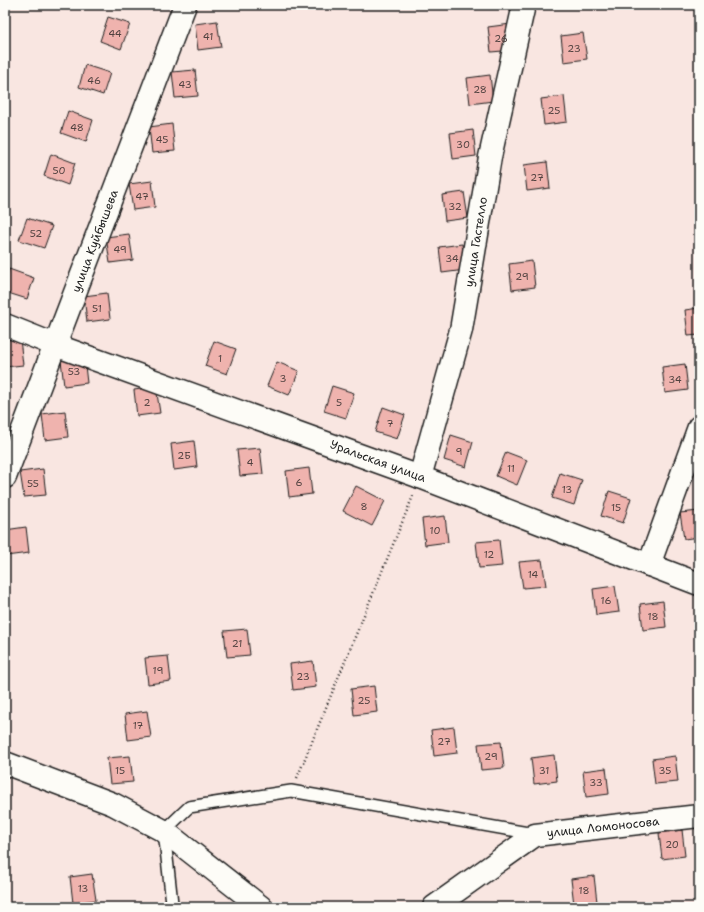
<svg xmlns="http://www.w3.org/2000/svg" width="704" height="912" font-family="'Shantell Sans',sans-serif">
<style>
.building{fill:#efb3ae;stroke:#1c1c1c}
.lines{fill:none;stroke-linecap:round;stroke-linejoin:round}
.lane-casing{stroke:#1c1c1c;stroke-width:14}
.street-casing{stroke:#1c1c1c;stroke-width:25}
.secondary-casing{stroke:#1c1c1c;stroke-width:25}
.path{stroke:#1c1c1c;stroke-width:2.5;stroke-dasharray:1 3;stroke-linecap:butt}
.lane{stroke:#fdfcf7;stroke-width:11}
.street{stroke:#fdfcf7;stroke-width:22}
.secondary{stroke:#fdfcf7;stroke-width:22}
.labels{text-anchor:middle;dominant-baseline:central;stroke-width:4;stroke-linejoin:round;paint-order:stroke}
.number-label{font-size:10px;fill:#514240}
.street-label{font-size:12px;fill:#1c1c1c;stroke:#fdfcf7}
</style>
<rect width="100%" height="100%" fill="#f9e6e1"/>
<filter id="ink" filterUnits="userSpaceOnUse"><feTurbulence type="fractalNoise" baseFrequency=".025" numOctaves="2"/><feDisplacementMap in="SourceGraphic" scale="8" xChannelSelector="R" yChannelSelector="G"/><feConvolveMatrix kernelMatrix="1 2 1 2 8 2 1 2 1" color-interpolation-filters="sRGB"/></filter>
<g filter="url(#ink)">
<g class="building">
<polygon points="108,17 130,24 121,49 100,41"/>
<polygon points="217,21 221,47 198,50 195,24"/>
<polygon points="511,24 514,50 491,52 488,27"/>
<polygon points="583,33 587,59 564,62 561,36"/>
<polygon points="85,65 110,73 103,95 79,87"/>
<polygon points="195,70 198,96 175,98 172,72"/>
<polygon points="490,75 493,101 470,104 467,78"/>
<polygon points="564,96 567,122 544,125 541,99"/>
<polygon points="68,111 93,120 86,142 61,133"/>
<polygon points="172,124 175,151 152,153 149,127"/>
<polygon points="473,130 476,156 453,159 450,133"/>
<polygon points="51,154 75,163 68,185 44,176"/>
<polygon points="547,162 550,188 527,191 524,165"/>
<polygon points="152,181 155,207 133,210 129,184"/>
<polygon points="464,192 468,218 445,221 442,195"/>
<polygon points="27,218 52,226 44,248 19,240"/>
<polygon points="129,234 133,260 110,263 106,237"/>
<polygon points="462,244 465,270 442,273 439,247"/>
<polygon points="532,261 535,287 512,290 509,264"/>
<polygon points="9,269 34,278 27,299 5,292 5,282"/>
<polygon points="107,293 110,319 87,322 84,296"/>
<polygon points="699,308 699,335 688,336 685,310"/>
<polygon points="20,339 23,365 5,367 5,340"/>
<polygon points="214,341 236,349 227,374 205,366"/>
<polygon points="84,357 87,383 64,386 61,360"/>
<polygon points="277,362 299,371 289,395 267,386"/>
<polygon points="685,364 688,390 665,393 662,367"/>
<polygon points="332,386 354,393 346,418 324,411"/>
<polygon points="156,387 160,413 137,416 134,390"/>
<polygon points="383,407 405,415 397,439 375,432"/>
<polygon points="65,411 68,437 45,440 42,414"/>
<polygon points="451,435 473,442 466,467 444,460"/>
<polygon points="194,441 197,467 174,470 171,444"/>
<polygon points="260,448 263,474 240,476 237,450"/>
<polygon points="506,452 527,460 517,485 496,476"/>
<polygon points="309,468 312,494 289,497 286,471"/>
<polygon points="43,469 46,495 24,497 20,472"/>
<polygon points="560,473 582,480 574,505 552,498"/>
<polygon points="356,486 385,501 372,526 343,511"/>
<polygon points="609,491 631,498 623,523 601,516"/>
<polygon points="699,511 699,537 684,539 680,513"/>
<polygon points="445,516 448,542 425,545 422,519"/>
<polygon points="26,527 29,553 6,556 5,530"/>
<polygon points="499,540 502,566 479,568 476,542"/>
<polygon points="542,560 546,586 523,588 519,562"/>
<polygon points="615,586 619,612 596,615 593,589"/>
<polygon points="5,593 7,610 5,611"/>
<polygon points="663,601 666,627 643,630 640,604"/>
<polygon points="247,629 250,655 227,657 224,631"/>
<polygon points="168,656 171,681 148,684 145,658"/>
<polygon points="313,661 316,687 293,690 290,664"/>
<polygon points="374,686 377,712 354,715 351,689"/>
<polygon points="147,711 151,737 128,740 125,714"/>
<polygon points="454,727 457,753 434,756 431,730"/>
<polygon points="501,742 504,768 481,770 478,744"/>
<polygon points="554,755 557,781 534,784 531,758"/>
<polygon points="130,756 133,782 110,784 107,758"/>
<polygon points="675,756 678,782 655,784 652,759"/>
<polygon points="606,768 609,794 586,797 583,771"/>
<polygon points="682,830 685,856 662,859 659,833"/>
<polygon points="92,874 96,900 73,903 70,877"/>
<polygon points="594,876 597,902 574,905 571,879"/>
</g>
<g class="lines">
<defs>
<polyline id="lane" points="171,907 172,903 164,831 189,807 291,791 534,834"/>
<g id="street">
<polyline points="5,325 55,345 185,5"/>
<polyline points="420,477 461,330 490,157 524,5"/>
<polyline points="649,565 699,427"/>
<polyline points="5,763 113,804 164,831 261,907"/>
<polyline points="434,907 535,835 699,816"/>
</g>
<polyline id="secondary" points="5,477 55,345 420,477 699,584"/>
</defs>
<use href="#lane" class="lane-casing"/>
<use href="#street" class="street-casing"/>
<use href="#secondary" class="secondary-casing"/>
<polyline class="path" points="297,778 413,496"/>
<use href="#lane" class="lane"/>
<use href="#street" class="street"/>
<use href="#secondary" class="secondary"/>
</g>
</g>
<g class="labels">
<g class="number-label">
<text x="115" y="33">44</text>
<text x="208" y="36">41</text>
<text x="501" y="38">26</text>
<text x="574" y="48">23</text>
<text x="94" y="80">46</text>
<text x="185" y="84">43</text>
<text x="480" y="89">28</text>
<text x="554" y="110">25</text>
<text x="77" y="127">48</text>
<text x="162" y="139">45</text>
<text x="463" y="144">30</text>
<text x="59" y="170">50</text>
<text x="537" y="177">27</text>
<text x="142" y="196">47</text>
<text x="455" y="206">32</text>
<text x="36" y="233">52</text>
<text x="120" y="249">49</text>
<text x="452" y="258">34</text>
<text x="522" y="276">29</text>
<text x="97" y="308">51</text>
<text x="220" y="358">1</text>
<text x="74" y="371">53</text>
<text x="283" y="378">3</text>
<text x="675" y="379">34</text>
<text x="147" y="402">2</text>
<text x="339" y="402">5</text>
<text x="390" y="423">7</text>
<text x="459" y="451">9</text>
<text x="184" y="455">2Б</text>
<text x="250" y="462">4</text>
<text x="511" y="468">11</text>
<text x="299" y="482">6</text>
<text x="33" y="483">55</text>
<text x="567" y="489">13</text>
<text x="364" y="506">8</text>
<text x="616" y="507">15</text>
<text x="435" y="530">10</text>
<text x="489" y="554">12</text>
<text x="533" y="574">14</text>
<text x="606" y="600">16</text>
<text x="653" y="616">18</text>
<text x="237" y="643">21</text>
<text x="158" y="670">19</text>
<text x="303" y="676">23</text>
<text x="364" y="700">25</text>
<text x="138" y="725">17</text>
<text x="444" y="741">27</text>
<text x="491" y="756">29</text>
<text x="120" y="770">15</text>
<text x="544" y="770">31</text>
<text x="665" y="770">35</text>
<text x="596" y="782">33</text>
<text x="672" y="844">20</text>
<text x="83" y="888">13</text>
<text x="584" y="890">18</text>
</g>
<g class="street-label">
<text transform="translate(95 241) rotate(-69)">улица Куйбышева</text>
<text transform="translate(476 242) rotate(-81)">улица Гастелло</text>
<text transform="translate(378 461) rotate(20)">Уральская улица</text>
<text transform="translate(603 827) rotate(-6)">улица Ломоносова</text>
</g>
</g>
<rect width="704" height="912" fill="none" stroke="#fdfcf7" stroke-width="20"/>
<rect x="10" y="10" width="684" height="892" fill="none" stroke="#1c1c1c" stroke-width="1.5" filter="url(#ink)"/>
</svg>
